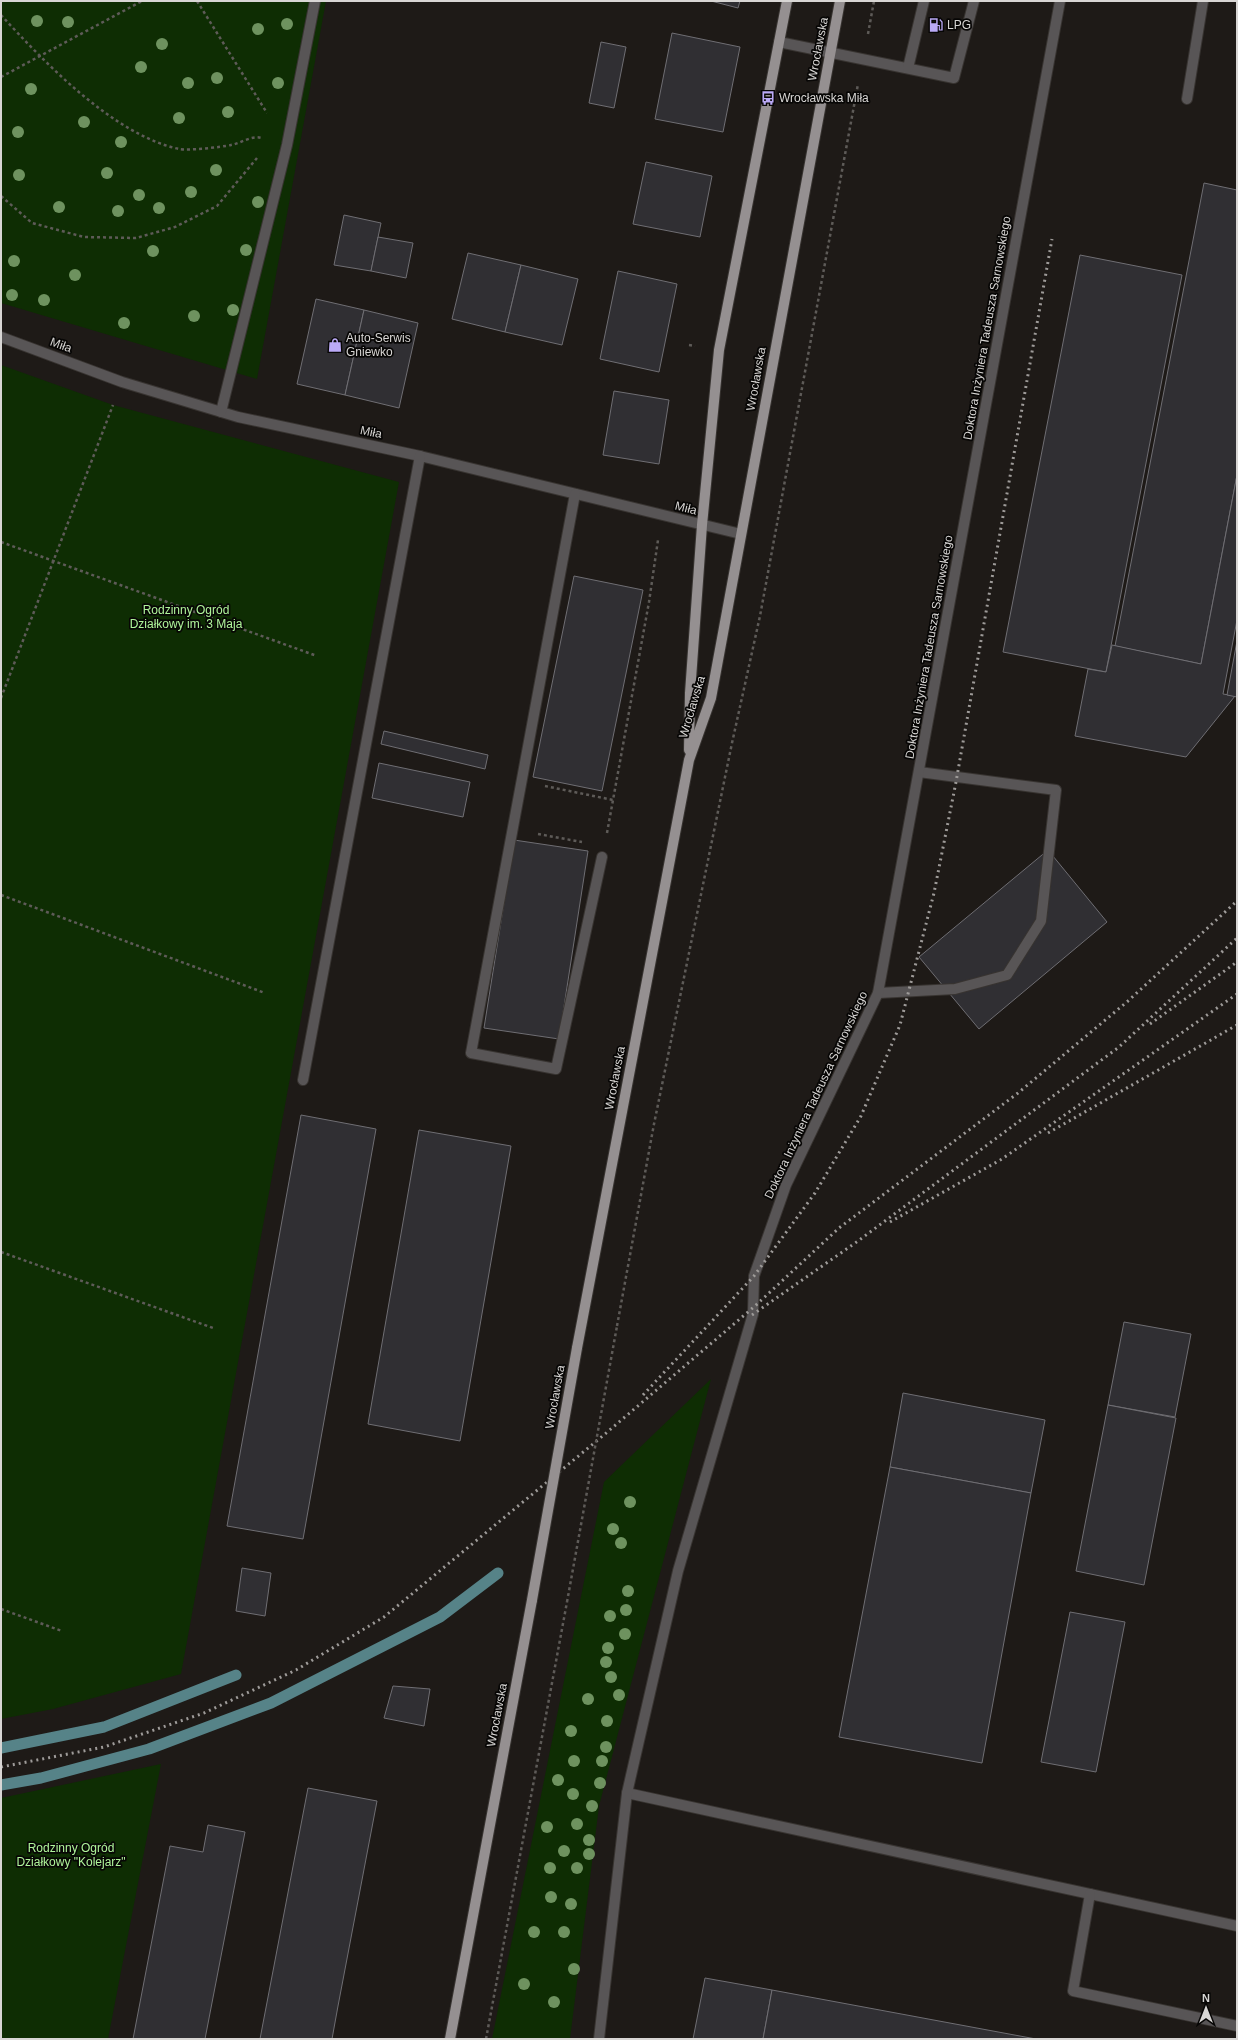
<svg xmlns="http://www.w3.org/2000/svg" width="1238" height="2040" font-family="Arial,sans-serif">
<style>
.green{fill:#0e2d03}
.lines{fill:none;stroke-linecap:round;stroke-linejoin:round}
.stream{stroke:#568388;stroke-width:11}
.building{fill:#302f33;stroke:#6f6e73}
.minor-casing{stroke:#383431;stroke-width:12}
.major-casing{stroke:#383431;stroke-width:12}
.path{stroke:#5e5b58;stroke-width:2.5;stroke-dasharray:3 3;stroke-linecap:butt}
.minor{stroke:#585556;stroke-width:10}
.major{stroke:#959091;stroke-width:10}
.rail{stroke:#9e9b99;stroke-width:3;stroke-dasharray:2 4;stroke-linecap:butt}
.major-bridge-casing{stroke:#383431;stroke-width:12;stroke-linecap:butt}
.path-bridge{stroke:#5e5b58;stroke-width:2.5;stroke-dasharray:3 3;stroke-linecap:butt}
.major-bridge{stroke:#959091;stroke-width:10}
.tree{fill:#6e925f}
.labels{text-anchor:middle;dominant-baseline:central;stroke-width:3.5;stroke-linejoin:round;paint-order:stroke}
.poi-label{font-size:12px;fill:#d8d6d4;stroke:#070605;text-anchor:start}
.street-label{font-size:12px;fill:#d8d6d4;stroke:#070605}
.park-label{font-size:12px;fill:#aff49a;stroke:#070605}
</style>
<rect width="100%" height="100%" fill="#1e1a17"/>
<g class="green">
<polygon points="1,1 326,1 257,379 1,303"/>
<polygon points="1,365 113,405 399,482 181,1674 53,1709 1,1719"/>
<polygon points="711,1379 599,1806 570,2039 492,2039 604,1482"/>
<polygon points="161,1764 108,2039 1,2039 1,1798"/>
</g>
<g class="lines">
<g class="stream">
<polyline points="1,1748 104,1727 236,1675"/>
<polyline points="1,1785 41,1778 149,1749 271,1703 440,1617 498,1573"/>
</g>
</g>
<g class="building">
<polygon points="711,1 740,1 738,8"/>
<polygon points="672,33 740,47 723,132 655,119"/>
<polygon points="601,42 626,47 614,108 589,103"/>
<polygon points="646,162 712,176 700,237 633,224"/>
<polygon points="1204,183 1237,190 1237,475 1201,664 1115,646"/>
<polygon points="344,215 381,223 371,271 334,265"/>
<polygon points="378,237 413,243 406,278 371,271"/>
<polygon points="468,253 521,265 505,332 452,319"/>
<polygon points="1080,255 1182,275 1106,672 1003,652"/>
<polygon points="521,265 578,279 562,345 505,332"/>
<polygon points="618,271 677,284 659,372 600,359"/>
<polygon points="316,299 364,310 345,395 297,384"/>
<polygon points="364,310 418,323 399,408 345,395"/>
<polygon points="614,391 669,400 659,464 603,455"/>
<polygon points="1237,475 1237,620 1223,694 1235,696 1186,757 1075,736 1088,669 1106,672 1112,645 1201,664"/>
<polygon points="574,576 643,590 602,791 533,777"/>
<polygon points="1237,641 1237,697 1227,695"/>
<polygon points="384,731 488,755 485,769 381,744"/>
<polygon points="379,763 470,782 463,817 372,798"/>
<polygon points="514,840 588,851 559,1039 484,1028"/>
<polygon points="1048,850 1107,922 979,1029 919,957"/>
<polygon points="301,1115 376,1129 303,1539 227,1526"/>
<polygon points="419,1130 511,1146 460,1441 368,1424"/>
<polygon points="1124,1322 1191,1334 1175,1417 1108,1405"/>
<polygon points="903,1393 1045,1420 1031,1493 890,1467"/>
<polygon points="1108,1405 1176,1418 1144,1585 1076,1571"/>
<polygon points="890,1467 1031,1493 982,1763 839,1737"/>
<polygon points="242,1568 271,1573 265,1616 236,1611"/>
<polygon points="1070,1612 1125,1622 1096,1772 1041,1762"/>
<polygon points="393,1686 430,1689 424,1726 384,1718"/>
<polygon points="308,1788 377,1801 338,2006 332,2039 260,2039"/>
<polygon points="208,1825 245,1832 205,2039 133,2039 170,1846 203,1852"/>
<polygon points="705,1978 772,1990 763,2039 693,2039"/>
<polygon points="772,1990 1036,2039 763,2039"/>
</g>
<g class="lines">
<defs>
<g id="minor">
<polyline points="779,42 954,78 974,1"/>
<polyline points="908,68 924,1"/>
<polyline points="1187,99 1203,1"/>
<polyline points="1,337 122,382 238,417 420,456 741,534"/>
<polyline points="221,412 287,145 315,1"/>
<polyline points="575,494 471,1053 556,1069 602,857"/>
<polyline points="878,993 955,989 1007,975 1041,921 1056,790 919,772"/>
<polyline points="303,1080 420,456"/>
<polyline points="627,1793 1237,1926"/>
<polyline points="1090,1894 1073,1991 1237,2026"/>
<polyline points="599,2039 627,1793 678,1571 753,1314 754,1276 786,1185 878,993 1060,1"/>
</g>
<g id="major">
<polyline points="689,750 690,693 702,525 719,350 787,1"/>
<polyline points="577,1348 689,760 711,698 840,1"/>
<polyline points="450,2039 532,1600"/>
</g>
</defs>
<use href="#minor" class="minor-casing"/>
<use href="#major" class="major-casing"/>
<g class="path">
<polyline points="197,1 267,113"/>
<path d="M1,15C45,63 114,135 179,149C187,151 222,147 231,145C242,143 251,135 262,138"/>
<polyline points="868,34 874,1"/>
<polyline points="1,77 142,1"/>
<polyline points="1,196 32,223 84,237 136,238 175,227 217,206 257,158"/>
<polyline points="689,345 695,346"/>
<polyline points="1,542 317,656"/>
<polyline points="1,698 113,405"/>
<polyline points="545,786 613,800"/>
<polyline points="607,833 649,602 658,540"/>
<polyline points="538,834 582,842"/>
<polyline points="1,895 265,993"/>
<polyline points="1,1252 213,1328"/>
<polyline points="617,1326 654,1124 732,743 760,616 858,84"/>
<polyline points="1,1609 62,1631"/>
<polyline points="486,2039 567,1602"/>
</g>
<use href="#minor" class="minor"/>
<use href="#major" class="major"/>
<g class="rail">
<polyline points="1150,1024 1237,962"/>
<polyline points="1048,1133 1237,1025"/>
<polyline points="890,1222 1002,1159 1237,994"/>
<polyline points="752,1315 858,1241 1119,1047 1237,938"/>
<polyline points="643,1395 754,1276 815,1193 861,1116 900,1025 934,893 956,782 1052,239"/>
<polyline points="1,1767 104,1747 204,1713 296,1670 384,1617 605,1434 755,1306 839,1228 1018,1093 1128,1001 1237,901"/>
</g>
<defs>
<polyline id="major-bridge" points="532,1600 577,1348"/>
</defs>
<use href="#major-bridge" class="major-bridge-casing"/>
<polyline class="path-bridge" points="567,1602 617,1326"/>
<use href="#major-bridge" class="major-bridge"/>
</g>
<g class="tree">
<circle cx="37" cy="21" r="6"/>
<circle cx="68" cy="22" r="6"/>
<circle cx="287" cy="24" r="6"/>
<circle cx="258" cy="29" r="6"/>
<circle cx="162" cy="44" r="6"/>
<circle cx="141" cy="67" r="6"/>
<circle cx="217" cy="78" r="6"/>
<circle cx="188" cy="83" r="6"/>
<circle cx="278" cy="83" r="6"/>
<circle cx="31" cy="89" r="6"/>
<circle cx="228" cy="112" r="6"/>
<circle cx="179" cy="118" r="6"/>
<circle cx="84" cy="122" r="6"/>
<circle cx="18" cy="132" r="6"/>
<circle cx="121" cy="142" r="6"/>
<circle cx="216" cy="170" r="6"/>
<circle cx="107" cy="173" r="6"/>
<circle cx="19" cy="175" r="6"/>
<circle cx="191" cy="192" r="6"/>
<circle cx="139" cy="195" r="6"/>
<circle cx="258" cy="202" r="6"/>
<circle cx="59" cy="207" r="6"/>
<circle cx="159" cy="208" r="6"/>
<circle cx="118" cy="211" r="6"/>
<circle cx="246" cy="250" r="6"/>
<circle cx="153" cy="251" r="6"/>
<circle cx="14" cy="261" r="6"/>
<circle cx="75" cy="275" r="6"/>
<circle cx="12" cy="295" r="6"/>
<circle cx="44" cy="300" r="6"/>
<circle cx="233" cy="310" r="6"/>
<circle cx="194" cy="316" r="6"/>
<circle cx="124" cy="323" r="6"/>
<circle cx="630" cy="1502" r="6"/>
<circle cx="613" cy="1529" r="6"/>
<circle cx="621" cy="1543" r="6"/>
<circle cx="628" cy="1591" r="6"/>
<circle cx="626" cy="1610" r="6"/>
<circle cx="610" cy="1616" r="6"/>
<circle cx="625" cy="1634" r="6"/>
<circle cx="608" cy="1648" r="6"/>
<circle cx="606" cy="1662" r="6"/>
<circle cx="611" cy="1677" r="6"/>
<circle cx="619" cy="1695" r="6"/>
<circle cx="588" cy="1699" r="6"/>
<circle cx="607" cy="1721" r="6"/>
<circle cx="571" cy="1731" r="6"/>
<circle cx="606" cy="1747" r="6"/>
<circle cx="574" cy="1761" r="6"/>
<circle cx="602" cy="1761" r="6"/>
<circle cx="558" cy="1780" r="6"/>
<circle cx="600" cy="1783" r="6"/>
<circle cx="573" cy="1794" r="6"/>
<circle cx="592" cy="1806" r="6"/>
<circle cx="577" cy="1824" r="6"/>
<circle cx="547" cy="1827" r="6"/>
<circle cx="589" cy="1840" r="6"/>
<circle cx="564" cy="1851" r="6"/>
<circle cx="589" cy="1854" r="6"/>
<circle cx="550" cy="1868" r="6"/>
<circle cx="577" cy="1868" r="6"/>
<circle cx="551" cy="1897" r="6"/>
<circle cx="571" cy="1904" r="6"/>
<circle cx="534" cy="1932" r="6"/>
<circle cx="564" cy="1932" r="6"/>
<circle cx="574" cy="1969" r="6"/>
<circle cx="524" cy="1984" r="6"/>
<circle cx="554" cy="2002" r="6"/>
</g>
<defs>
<symbol id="fuel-bare" viewBox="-9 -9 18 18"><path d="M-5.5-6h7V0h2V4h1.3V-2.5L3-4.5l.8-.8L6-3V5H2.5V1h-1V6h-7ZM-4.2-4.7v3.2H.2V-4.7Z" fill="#bbaaf6" stroke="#070605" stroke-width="2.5" paint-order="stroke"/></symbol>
<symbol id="bus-bare" viewBox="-9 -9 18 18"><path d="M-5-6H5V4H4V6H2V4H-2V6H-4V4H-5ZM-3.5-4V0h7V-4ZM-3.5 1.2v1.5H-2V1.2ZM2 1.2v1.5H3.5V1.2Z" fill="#bbaaf6" stroke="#070605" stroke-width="2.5" paint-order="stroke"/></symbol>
<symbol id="shop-bare" viewBox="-9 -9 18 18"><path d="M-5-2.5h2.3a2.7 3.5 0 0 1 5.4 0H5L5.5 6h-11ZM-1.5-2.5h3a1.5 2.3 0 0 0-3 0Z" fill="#bbaaf6" stroke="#070605" stroke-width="2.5" paint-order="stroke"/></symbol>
</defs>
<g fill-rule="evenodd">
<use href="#fuel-bare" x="926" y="15" width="20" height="20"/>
<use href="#bus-bare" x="758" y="88" width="20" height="20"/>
<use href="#shop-bare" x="325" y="335" width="20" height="20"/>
</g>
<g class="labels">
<g class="poi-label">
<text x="947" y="25">LPG</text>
<text x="779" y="98">Wrocławska Miła</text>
<text x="346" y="338">Auto-Serwis<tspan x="346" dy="14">Gniewko</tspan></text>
</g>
<g class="street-label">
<text transform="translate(818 49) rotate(-79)">Wrocławska</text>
<text transform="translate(987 328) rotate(-80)">Doktora Inżyniera Tadeusza Sarnowskiego</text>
<text transform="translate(61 345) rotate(20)">Miła</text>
<text transform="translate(756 379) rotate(-80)">Wrocławska</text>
<text transform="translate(371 432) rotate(12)">Miła</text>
<text transform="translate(686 508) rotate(14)">Miła</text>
<text transform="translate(929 647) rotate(-80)">Doktora Inżyniera Tadeusza Sarnowskiego</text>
<text transform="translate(692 707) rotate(-73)">Wrocławska</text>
<text transform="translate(615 1078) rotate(-79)">Wrocławska</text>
<text transform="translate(816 1095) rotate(-65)">Doktora Inżyniera Tadeusza Sarnowskiego</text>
<text transform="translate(555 1397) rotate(-80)">Wrocławska</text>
<text transform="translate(497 1715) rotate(-79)">Wrocławska</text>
</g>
<g class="park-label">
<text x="186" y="610">Rodzinny Ogród<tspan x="186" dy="14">Działkowy im. 3 Maja</tspan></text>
<text x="71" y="1848">Rodzinny Ogród<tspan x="71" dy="14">Działkowy "Kolejarz"</tspan></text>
</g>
</g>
<rect width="1238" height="2040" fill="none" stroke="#d8d6d4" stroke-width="4"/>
<g transform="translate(1206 2008)" stroke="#070605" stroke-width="3" paint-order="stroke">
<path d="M0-3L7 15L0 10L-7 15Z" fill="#d8d6d4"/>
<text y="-6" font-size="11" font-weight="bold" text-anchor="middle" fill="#d8d6d4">N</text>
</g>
</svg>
